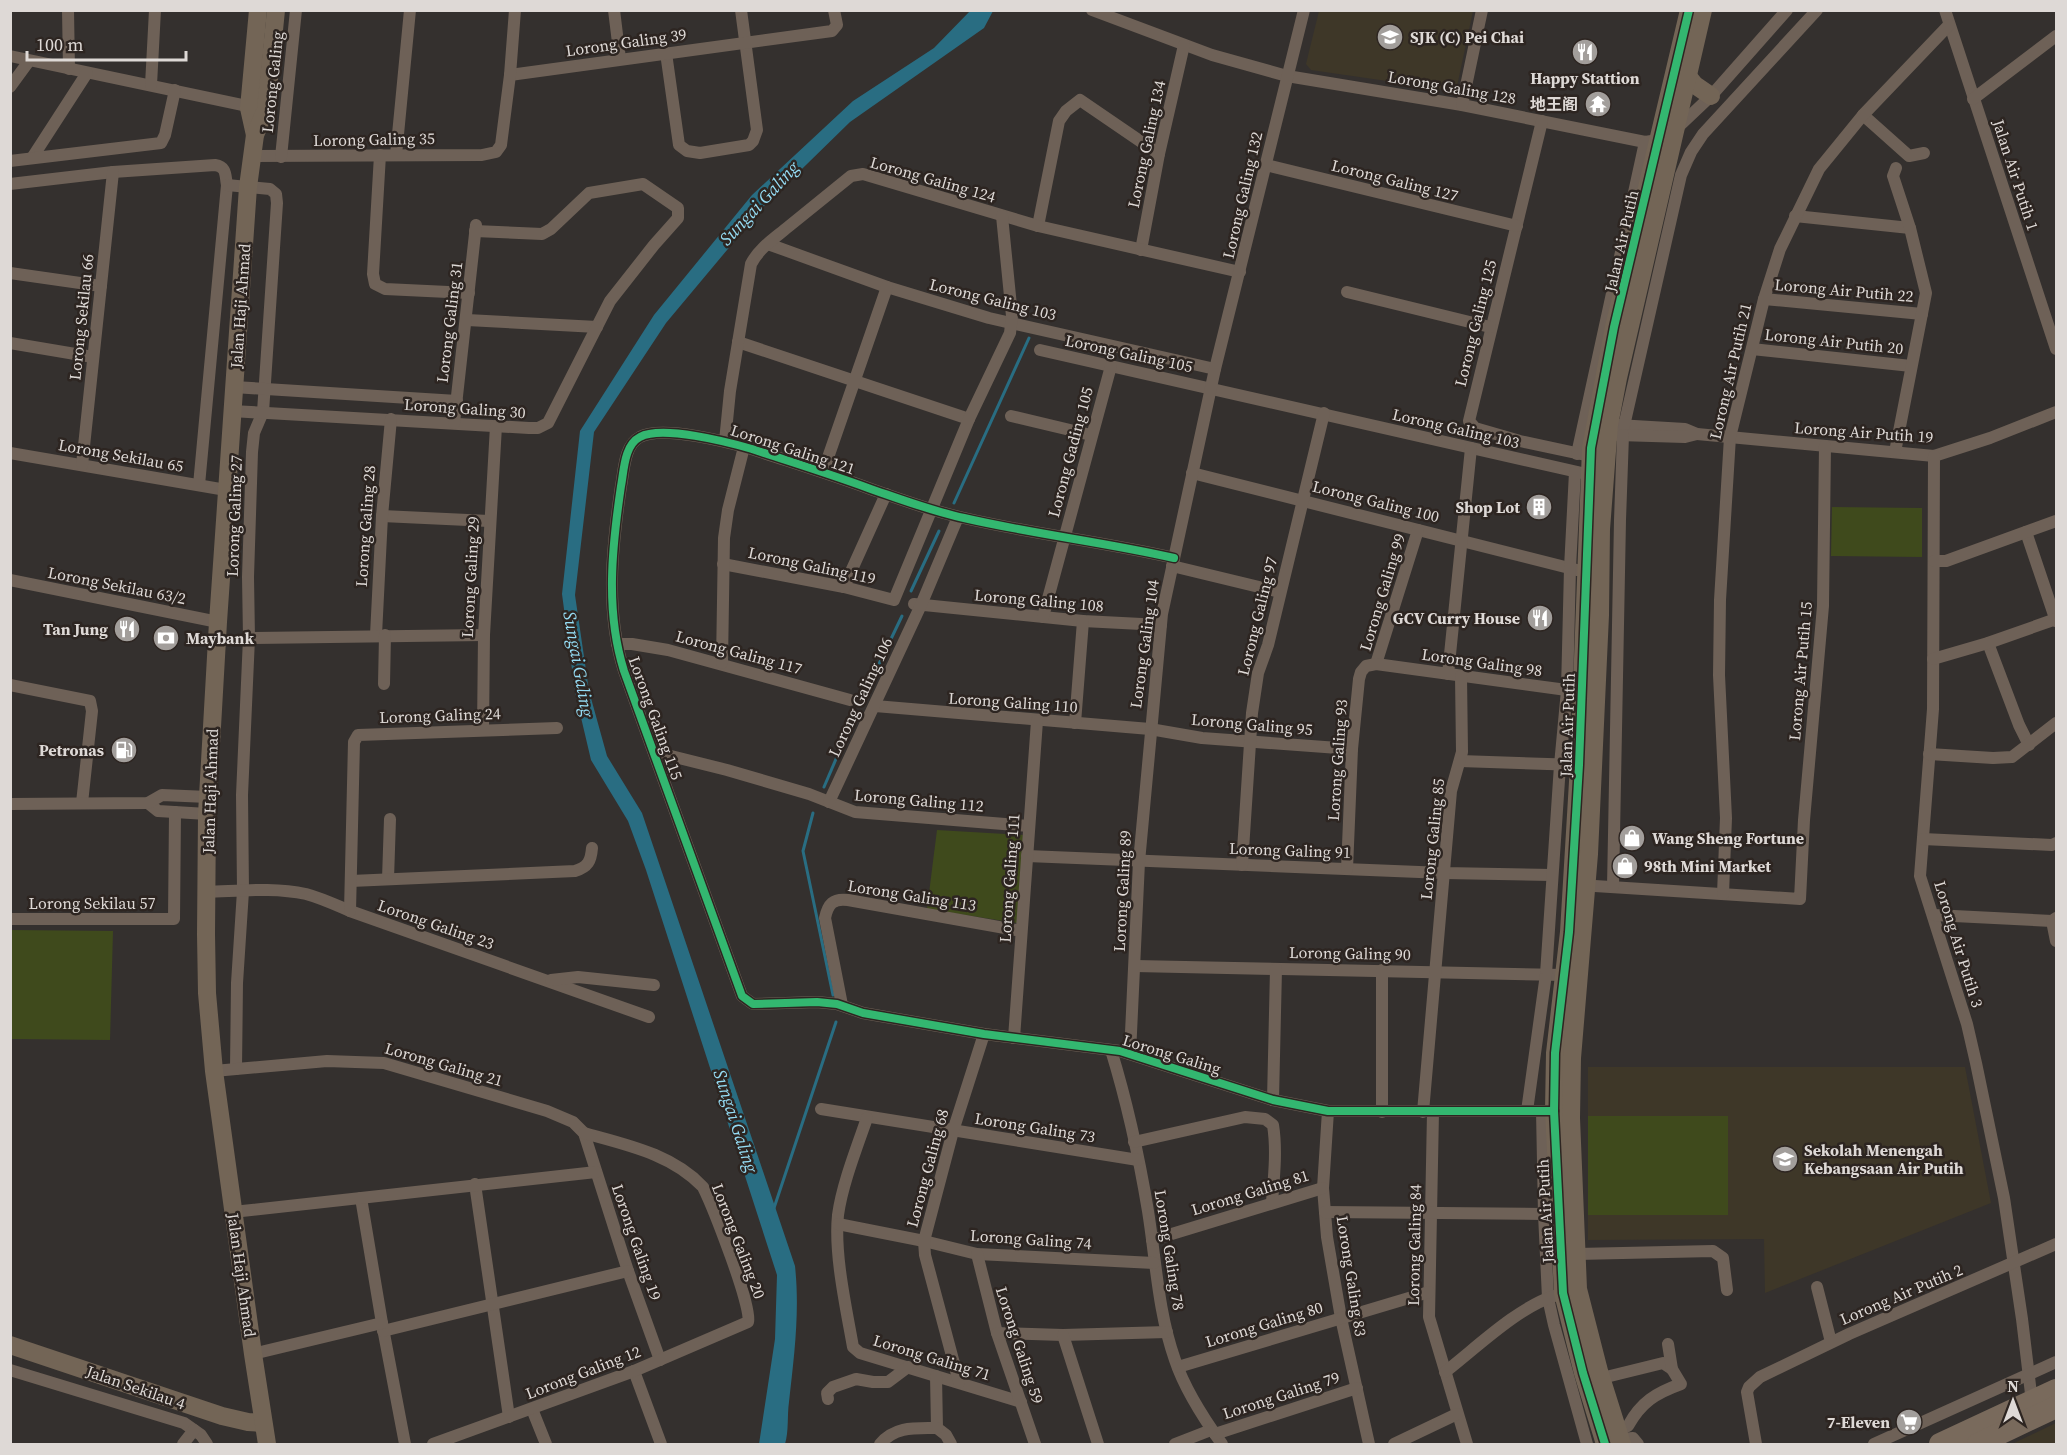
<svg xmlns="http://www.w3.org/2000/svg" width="2067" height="1455" font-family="'Source Serif 4','Noto Sans SC',serif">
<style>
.education{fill:#3e3728}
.green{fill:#3f4a1c}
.water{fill:#296d82}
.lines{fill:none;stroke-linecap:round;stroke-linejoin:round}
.stream{stroke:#296d82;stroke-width:3}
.street{stroke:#6e6157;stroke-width:12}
.secondary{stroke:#736556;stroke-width:18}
.highway{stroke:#796a5c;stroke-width:22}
.cycleway-casing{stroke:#2d2521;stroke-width:11}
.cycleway{stroke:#33b770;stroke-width:8}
.labels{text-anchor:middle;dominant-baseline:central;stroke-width:5;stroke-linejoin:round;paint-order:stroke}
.poi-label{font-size:16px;font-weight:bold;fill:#ded9d6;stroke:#2d2521;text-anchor:end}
.street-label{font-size:16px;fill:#ded9d6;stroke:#2d2521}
.water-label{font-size:18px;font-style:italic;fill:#95dcf4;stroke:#2d2521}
</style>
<rect width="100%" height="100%" fill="#34302e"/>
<g class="education">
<polygon points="1319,11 1473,11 1456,91 1311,70 1306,64"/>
<polygon points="1588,1067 1965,1067 1991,1203 1765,1293 1764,1239 1588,1240"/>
<polygon points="2056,1423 2056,1444 2012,1444"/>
</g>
<g class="green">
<polygon points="1832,507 1922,508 1922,557 1831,556"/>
<polygon points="937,830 1023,835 1017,923 927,909"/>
<polygon points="11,930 113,931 110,1040 11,1039"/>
<rect x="1588" y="1116" width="140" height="99"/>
</g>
<path class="water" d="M970,11H993L984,28L850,122L763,207L666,323L594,432L575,595L589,691L607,756L642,813L795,1266C800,1312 794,1357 789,1402C787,1416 789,1431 785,1444H759L775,1339L777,1275L646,870L628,821L591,760L575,692L562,594L580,431L654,315L752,195L853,101L934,48Z"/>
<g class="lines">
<g class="stream">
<polyline points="954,503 1029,338"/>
<polyline points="911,591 939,531"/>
<polyline points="864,695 902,616"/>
<polyline points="824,787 854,717"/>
<polyline points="813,813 803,851 833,995"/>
<polyline points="774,1208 836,1022"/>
</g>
<g class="street">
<polyline points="68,10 69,69"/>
<polyline points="614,10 620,59"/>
<polyline points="1092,10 1212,55 1287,76 1462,105 1645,142 1658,140"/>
<polyline points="1945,10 2056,349"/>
<polyline points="666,53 679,145 687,151 700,153 749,145 753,141 757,130 741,10"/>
<polyline points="10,56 256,108"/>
<polyline points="510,75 832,31 837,25 834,10"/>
<polyline points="151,85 155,10"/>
<polyline points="10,87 29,61"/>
<polyline points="1973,99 2056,36"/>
<polyline points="1462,105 1482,10"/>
<polyline points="1863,115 1909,156 1924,153"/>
<polyline points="1542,121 1469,421 1475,428 1520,441 1590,456"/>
<polyline points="1674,131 1711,96 1787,10"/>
<polyline points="380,155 373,274 375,284 385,289 469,293"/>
<polyline points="396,155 410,10"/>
<polyline points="253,156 482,155 496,152 501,145 510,75 515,10"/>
<polyline points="281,157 296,10"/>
<polyline points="32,158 87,73"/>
<polyline points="10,161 161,143 165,135 175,90"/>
<polyline points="1266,165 1517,226"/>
<path d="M10,184L113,172L215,165C227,167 225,175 227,185L199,485"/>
<polyline points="227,185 270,189 276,194 277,203 263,412 254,433 252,452 248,577 249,638 242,795 243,891 237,983 236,1069"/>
<polyline points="1795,216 1910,228"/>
<polyline points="1038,226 1059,121 1066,111 1080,100 1159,154"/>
<polyline points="768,244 887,287 989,318 1215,369"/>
<polyline points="1141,250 1159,154 1184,45"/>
<polyline points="10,273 101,286"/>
<polyline points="1347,292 1490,327"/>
<polyline points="1764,299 1922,314"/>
<polyline points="467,320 597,327"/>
<polyline points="738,342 969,419"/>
<polyline points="10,343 93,357"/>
<polyline points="1752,349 1911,366"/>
<polyline points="1040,350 1582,473"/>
<polyline points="234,387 457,401"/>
<polyline points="232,411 529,428 538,428 548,423 610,301 654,245 678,218 678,208 643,184 589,193 551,229 542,234 475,231"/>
<polyline points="1011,416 1091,435"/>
<polyline points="454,423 476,225"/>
<polyline points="1617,425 1685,429 1697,434 1934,456 1990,438 2056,412"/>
<polyline points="1624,426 1681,175 1691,152 1703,134 1817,10"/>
<polyline points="1618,435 1685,437 1697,434"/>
<path d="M725,441L730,391L751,264C759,248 775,238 788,227C809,210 830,193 851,176L863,174L1038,226L1240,272"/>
<polyline points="1895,452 1926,293 1910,228 1893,176 1896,168"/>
<polyline points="10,453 226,490"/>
<polyline points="1577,454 1645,142"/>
<polyline points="1934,456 1933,709 1920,876 1967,1024 1976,1063 2004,1198 2022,1319 2032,1402"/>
<polyline points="82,465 113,172"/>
<polyline points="823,472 887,287"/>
<polyline points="1192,473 1577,570"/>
<polyline points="382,516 489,521"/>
<polyline points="2026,532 2056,621"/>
<path d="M1174,558C1104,542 1033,534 964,518C931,511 900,499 868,488C830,474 791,462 752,449C728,442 662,425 640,437C624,445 624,471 621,486C612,547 605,611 624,671L742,996L753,1004L817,1002L837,1004L863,1013L984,1034L1120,1051L1273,1100L1328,1111H1554"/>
<polyline points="1934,561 1946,561 2056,521"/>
<polyline points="723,564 844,587 894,600 969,419 1010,333 1012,316 1002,216"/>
<polyline points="1172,566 1280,592"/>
<polyline points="10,580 218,622"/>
<polyline points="844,587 886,494"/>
<polyline points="914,604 1083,621 1161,625"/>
<polyline points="1043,617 1111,366"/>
<polyline points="376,635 382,516 391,419"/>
<polyline points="249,638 484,635"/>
<polyline points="1988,643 2019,725 2029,745"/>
<polyline points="617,644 632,644 668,650 850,700"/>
<polyline points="1933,659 1988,643 2056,619"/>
<polyline points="722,663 724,538 728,510 744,447"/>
<polyline points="1376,664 1418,530"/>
<polyline points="1448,674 1471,448"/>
<polyline points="384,684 385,635"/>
<polyline points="10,685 90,701 92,711 82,803"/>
<polyline points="875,706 1150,729 1202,738 1352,749"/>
<polyline points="1075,723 1083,621"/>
<polyline points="483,730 484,635 496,426"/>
<polyline points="655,752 727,770 809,794 855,812 1029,826"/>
<polyline points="1929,754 1993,758 2012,757 2056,723"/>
<polyline points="1460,761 1579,765"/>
<polyline points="829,802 921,605 958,517"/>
<polyline points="148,803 158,811 207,814"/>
<polyline points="10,804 148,803 162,795 208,797"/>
<polyline points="1923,839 2052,845 2056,843"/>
<polyline points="1027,856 1444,873 1552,875"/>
<polyline points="1242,865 1252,713 1258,673 1268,645 1324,413"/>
<polyline points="1347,869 1352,749 1359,679 1361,672 1366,666 1376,664 1574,691"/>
<polyline points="388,879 390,819"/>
<path d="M351,881L575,871C588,867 591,861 592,848"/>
<polyline points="1579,885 1800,899 1804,820 1823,606 1825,446"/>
<polyline points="1613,887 1620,520 1623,435"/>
<path d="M207,892C240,891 274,887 306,894C321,898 336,905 350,911L649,1017"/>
<polyline points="1723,894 1726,818 1719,675 1720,600 1730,437 1764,299 1780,249 1819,169 1863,115 1949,25"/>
<polyline points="350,911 354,742 358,735 557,728"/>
<polyline points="1934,915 2052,921 2056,918"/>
<polyline points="10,919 174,919 175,812"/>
<polyline points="2052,921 2056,941"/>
<polyline points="1135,966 1564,975"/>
<polyline points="1382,970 1382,1112"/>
<polyline points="551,980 578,977 654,985"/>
<path d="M842,1005L825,918C828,904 833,898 848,900L1021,931"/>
<polyline points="1014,1038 1037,721"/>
<path d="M1111,1050C1127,1102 1139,1157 1148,1211C1156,1261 1158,1312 1175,1360C1185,1390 1204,1419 1222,1444"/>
<polyline points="1130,1054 1139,862 1162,614 1215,369 1304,10"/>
<polyline points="214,1071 327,1061 384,1063 547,1111 573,1122 584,1133 628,1271 660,1360"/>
<polyline points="1273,1100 1276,969"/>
<polyline points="821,1109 1138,1160"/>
<polyline points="1328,1111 1323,1188 1327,1237 1341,1318 1369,1444"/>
<polyline points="1527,1111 1546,974 1560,765 1567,690 1570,568 1575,472"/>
<polyline points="1542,1111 1544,1214 1548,1298 1554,1325 1587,1444"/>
<polyline points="1423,1112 1451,791 1462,752 1461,676"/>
<polyline points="1433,1112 1429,1317 1467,1444"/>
<path d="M867,1118C857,1147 842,1185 838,1215C834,1254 846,1307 853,1347L860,1353L1021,1402"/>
<path d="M1134,1142L1245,1117L1265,1119L1273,1125C1277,1150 1274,1177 1272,1202"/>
<polyline points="475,1184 509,1417"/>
<polyline points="361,1198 382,1323 405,1444"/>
<polyline points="233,1212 596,1172"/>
<polyline points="1325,1212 1544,1214"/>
<polyline points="838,1224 924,1241 977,1254 1154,1263"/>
<polyline points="1152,1240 1323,1188"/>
<polyline points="977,1254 997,1333 1035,1444"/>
<polyline points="1577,1254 1713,1251 1723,1258 1727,1290"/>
<polyline points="1817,1287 1831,1342"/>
<polyline points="383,1331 628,1271"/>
<polyline points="997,1333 1063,1335 1167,1332"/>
<polyline points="1063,1335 1098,1444"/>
<polyline points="253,1354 382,1323"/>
<polyline points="1178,1367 1429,1292"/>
<polyline points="10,1370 184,1423 201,1435 207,1444"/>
<polyline points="634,1371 661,1444"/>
<path d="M1445,1372C1476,1348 1517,1308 1554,1296"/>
<polyline points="936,1376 937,1428 946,1435 951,1444"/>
<polyline points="1602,1378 1663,1363 1672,1369"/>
<polyline points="959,1382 925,1255 924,1241 953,1131 984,1034"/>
<polyline points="828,1399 827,1393 833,1387 856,1379 873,1382 888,1382 908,1367"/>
<polyline points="532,1409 546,1444"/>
<path d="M1618,1429L1628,1426C1641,1402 1656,1393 1681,1384L1672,1369L1668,1344"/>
<polyline points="1215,1434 1357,1388"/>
<polyline points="1621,1439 1633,1438 1638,1444"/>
<polyline points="183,1444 194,1430"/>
<path d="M433,1444L634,1371L748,1322C753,1308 712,1205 703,1187C672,1154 627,1145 584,1133"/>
<path d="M880,1444C895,1426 915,1428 937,1428"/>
<polyline points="1175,1444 1211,1430"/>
<polyline points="1394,1444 1457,1414"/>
<polyline points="1756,1444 1747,1392 1749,1387 1760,1377 1849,1334 2056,1244"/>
<polyline points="1874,1444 2056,1362"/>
</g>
<g class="secondary">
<polyline points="1687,75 1695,85 1711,96"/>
<polyline points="255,135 249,108 258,10"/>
<polyline points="10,1345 222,1416 248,1422 263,1423"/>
<polyline points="267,1444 253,1354 214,1071 207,993 206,934 207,814 218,622 248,187 255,135 266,109 276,10"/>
<polyline points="1605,1444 1583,1373 1563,1293 1554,1111 1555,1053 1569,932 1579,765 1591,448 1614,327 1689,10"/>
<polyline points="1622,1444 1599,1371 1578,1289 1571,1118 1572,1058 1589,854 1600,615 1601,529 1609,425 1618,378 1703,10"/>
</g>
<g class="highway">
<polyline points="1940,1444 2056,1390"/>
<polyline points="1978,1444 2056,1407"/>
</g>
<defs>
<g id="cycleway">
<path d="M1174,558C1104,542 1033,534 964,518C931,511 900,499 868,488C830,474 791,462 752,449C728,442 662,425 640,437C624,445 624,471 621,486C612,547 605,611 624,671L742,996L753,1004L817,1002L837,1004L863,1013L984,1034L1120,1051L1273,1100L1328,1111H1554"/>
<polyline points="1605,1444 1583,1373 1563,1293 1554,1111 1555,1053 1569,932 1579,765 1591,448 1614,327 1689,10"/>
</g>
</defs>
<use href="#cycleway" class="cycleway-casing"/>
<use href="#cycleway" class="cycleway"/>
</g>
<defs>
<symbol id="school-disc" viewBox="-11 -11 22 22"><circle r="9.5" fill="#a29e9b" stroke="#2d2521"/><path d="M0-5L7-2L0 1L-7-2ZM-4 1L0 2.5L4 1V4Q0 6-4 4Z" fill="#fff"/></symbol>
<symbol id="restaurant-disc" viewBox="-11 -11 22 22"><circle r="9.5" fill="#a29e9b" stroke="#2d2521"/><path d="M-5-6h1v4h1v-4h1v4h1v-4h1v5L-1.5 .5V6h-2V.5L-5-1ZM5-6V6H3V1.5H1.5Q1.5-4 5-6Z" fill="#fff"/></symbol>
<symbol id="temple-disc" viewBox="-11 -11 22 22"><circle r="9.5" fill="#a29e9b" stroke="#2d2521"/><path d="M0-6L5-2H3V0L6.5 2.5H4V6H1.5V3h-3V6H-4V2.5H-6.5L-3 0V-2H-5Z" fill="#fff"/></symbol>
<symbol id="building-disc" viewBox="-11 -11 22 22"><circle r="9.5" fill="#a29e9b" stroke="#2d2521"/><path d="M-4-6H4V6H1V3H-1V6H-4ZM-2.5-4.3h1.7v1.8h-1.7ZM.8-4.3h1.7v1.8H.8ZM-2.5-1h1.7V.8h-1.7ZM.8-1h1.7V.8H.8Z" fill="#fff"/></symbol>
<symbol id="bank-disc" viewBox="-11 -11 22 22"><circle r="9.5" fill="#a29e9b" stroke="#2d2521"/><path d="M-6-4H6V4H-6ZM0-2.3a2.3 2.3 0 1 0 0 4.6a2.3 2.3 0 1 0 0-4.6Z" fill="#fff"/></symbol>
<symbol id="fuel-disc" viewBox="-11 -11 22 22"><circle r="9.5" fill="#a29e9b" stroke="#2d2521"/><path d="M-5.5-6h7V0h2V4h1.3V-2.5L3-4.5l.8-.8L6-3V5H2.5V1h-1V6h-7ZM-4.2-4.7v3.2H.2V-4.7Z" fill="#fff"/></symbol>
<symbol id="shop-disc" viewBox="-11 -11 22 22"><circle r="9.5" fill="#a29e9b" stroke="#2d2521"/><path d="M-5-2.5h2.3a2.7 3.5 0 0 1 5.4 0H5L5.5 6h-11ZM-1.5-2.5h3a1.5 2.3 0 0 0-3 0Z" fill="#fff"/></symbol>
<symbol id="supermarket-disc" viewBox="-11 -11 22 22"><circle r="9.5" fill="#a29e9b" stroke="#2d2521"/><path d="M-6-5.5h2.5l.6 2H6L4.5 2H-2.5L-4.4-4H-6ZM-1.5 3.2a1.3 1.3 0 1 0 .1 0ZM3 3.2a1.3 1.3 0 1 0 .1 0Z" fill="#fff"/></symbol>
</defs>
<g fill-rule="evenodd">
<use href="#school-disc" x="1375" y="22" width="30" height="30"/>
<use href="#restaurant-disc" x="1570" y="37" width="30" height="30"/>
<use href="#temple-disc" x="1583" y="89" width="30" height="30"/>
<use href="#building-disc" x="1524" y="492" width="30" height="30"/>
<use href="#restaurant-disc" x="1525" y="603" width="30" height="30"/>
<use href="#restaurant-disc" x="112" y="614" width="30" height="30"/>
<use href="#bank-disc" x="151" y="623" width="30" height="30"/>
<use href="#fuel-disc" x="109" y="735" width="30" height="30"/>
<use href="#shop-disc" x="1617" y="823" width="30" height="30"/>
<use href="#shop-disc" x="1610" y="851" width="30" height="30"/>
<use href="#school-disc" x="1770" y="1144" width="30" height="30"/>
<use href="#supermarket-disc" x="1894" y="1407" width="30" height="30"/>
</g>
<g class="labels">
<g class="poi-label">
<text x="1410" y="37" text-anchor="start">SJK (C) Pei Chai</text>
<text x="1585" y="78" text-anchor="middle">Happy Stattion</text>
<text x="1578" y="104">地王阁</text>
<text x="1520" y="507">Shop Lot</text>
<text x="1520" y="618">GCV Curry House</text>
<text x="108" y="629">Tan Jung</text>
<text x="186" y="638" text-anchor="start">Maybank</text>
<text x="104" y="750">Petronas</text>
<text x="1652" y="838" text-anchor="start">Wang Sheng Fortune</text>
<text x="1644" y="866" text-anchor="start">98th Mini Market</text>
<text x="1804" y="1150" text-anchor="start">Sekolah Menengah<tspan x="1804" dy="18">Kebangsaan Air Putih</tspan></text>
<text x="1890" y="1422">7-Eleven</text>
</g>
<g class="street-label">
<text transform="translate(626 42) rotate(-8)">Lorong Galing 39</text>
<text transform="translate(272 82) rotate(-84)">Lorong Galing</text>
<text transform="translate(1452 87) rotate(10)">Lorong Galing 128</text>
<text transform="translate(374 139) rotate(-1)">Lorong Galing 35</text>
<text transform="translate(1146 144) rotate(-78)">Lorong Galing 134</text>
<text transform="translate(2016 175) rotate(72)">Jalan Air Putih 1</text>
<text transform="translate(933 179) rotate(16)">Lorong Galing 124</text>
<text transform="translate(1395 180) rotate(14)">Lorong Galing 127</text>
<text transform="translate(1242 195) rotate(-77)">Lorong Galing 132</text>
<text transform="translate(1621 241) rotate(-77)">Jalan Air Putih</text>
<text transform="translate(1844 290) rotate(5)">Lorong Air Putih 22</text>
<text transform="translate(993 299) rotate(14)">Lorong Galing 103</text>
<text transform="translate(240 306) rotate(-86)">Jalan Haji Ahmad</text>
<text transform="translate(81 317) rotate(-84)">Lorong Sekilau 66</text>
<text transform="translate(449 322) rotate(-83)">Lorong Galing 31</text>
<text transform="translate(1475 323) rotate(-76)">Lorong Galing 125</text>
<text transform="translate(1834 341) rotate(6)">Lorong Air Putih 20</text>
<text transform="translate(1129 353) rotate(12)">Lorong Galing 105</text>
<text transform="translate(1730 371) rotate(-77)">Lorong Air Putih 21</text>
<text transform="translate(465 408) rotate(4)">Lorong Galing 30</text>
<text transform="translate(1456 428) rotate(13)">Lorong Galing 103</text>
<text transform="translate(1864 432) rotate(4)">Lorong Air Putih 19</text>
<text transform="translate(793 449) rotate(18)">Lorong Galing 121</text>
<text transform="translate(1070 452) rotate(-75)">Lorong Gading 105</text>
<text transform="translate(121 455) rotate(10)">Lorong Sekilau 65</text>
<text transform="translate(1376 501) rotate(14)">Lorong Galing 100</text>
<text transform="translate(234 516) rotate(-88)">Lorong Galing 27</text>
<text transform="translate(365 526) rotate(-86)">Lorong Galing 28</text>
<text transform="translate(812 565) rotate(12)">Lorong Galing 119</text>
<text transform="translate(470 577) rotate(-87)">Lorong Galing 29</text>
<text transform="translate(117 585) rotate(11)">Lorong Sekilau 63/2</text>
<text transform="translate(1382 592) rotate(-73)">Lorong Galing 99</text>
<text transform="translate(1039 600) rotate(5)">Lorong Galing 108</text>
<text transform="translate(1257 616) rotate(-76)">Lorong Galing 97</text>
<text transform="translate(1144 644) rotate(-82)">Lorong Galing 104</text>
<text transform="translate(739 652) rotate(15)">Lorong Galing 117</text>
<text transform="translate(1482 662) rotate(8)">Lorong Galing 98</text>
<text transform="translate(1800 671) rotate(-85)">Lorong Air Putih 15</text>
<text transform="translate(860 697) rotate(-65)">Lorong Galing 106</text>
<text transform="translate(1013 702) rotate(4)">Lorong Galing 110</text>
<text transform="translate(440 715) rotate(-2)">Lorong Galing 24</text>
<text transform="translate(656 718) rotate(70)">Lorong Galing 115</text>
<text transform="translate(1252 724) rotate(5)">Lorong Galing 95</text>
<text transform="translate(1567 725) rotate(-88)">Jalan Air Putih</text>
<text transform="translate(1337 760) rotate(-86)">Lorong Galing 93</text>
<text transform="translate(210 791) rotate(-88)">Jalan Haji Ahmad</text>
<text transform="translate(919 800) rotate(5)">Lorong Galing 112</text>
<text transform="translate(1432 839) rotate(-84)">Lorong Galing 85</text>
<text transform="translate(1290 850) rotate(2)">Lorong Galing 91</text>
<text transform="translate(1009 878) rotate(-86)">Lorong Galing 111</text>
<text transform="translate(1122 891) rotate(-87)">Lorong Galing 89</text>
<text transform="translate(912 895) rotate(9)">Lorong Galing 113</text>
<text x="92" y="903">Lorong Sekilau 57</text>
<text transform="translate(436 924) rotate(19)">Lorong Galing 23</text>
<text transform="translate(1959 944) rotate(73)">Lorong Air Putih 3</text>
<text transform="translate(1350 953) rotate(1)">Lorong Galing 90</text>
<text transform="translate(1172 1054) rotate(17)">Lorong Galing</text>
<text transform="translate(444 1064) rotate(16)">Lorong Galing 21</text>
<text transform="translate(1035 1127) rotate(9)">Lorong Galing 73</text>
<text transform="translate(927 1168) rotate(-75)">Lorong Galing 68</text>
<text transform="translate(1250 1192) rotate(-17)">Lorong Galing 81</text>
<text transform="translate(1545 1211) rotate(-93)">Jalan Air Putih</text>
<text transform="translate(1031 1239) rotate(4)">Lorong Galing 74</text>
<text transform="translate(739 1241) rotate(69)">Lorong Galing 20</text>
<text transform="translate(637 1242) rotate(71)">Lorong Galing 19</text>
<text transform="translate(1414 1245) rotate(-89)">Lorong Galing 84</text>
<text transform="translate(1170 1250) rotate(81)">Lorong Galing 78</text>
<text transform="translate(242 1275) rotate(82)">Jalan Haji Ahmad</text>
<text transform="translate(1352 1276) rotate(81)">Lorong Galing 83</text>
<text transform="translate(1901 1294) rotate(-23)">Lorong Air Putih 2</text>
<text transform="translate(1264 1324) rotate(-17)">Lorong Galing 80</text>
<text transform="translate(1020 1345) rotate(72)">Lorong Galing 59</text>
<text transform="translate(932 1357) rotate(17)">Lorong Galing 71</text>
<text transform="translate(583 1372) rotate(-21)">Lorong Galing 12</text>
<text transform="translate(136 1387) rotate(19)">Jalan Sekilau 4</text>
<text transform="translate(1281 1395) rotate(-18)">Lorong Galing 79</text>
</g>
<g class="water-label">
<text transform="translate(759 203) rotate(-47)">Sungai Galing</text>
<text transform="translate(579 664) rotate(80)">Sungai Galing</text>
<text transform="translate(736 1121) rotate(72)">Sungai Galing</text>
</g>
</g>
<rect width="2067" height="1455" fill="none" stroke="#ded9d6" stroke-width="24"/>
<g transform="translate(2013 1401)" stroke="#2d2521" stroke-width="4.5" paint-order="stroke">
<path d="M0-4.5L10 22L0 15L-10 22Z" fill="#ded9d6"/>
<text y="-9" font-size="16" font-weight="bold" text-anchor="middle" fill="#ded9d6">N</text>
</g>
<path d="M27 51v9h159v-9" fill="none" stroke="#ded9d6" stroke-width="3"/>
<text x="36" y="51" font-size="18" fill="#ded9d6" stroke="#2d2521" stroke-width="4.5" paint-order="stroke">100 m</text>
</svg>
